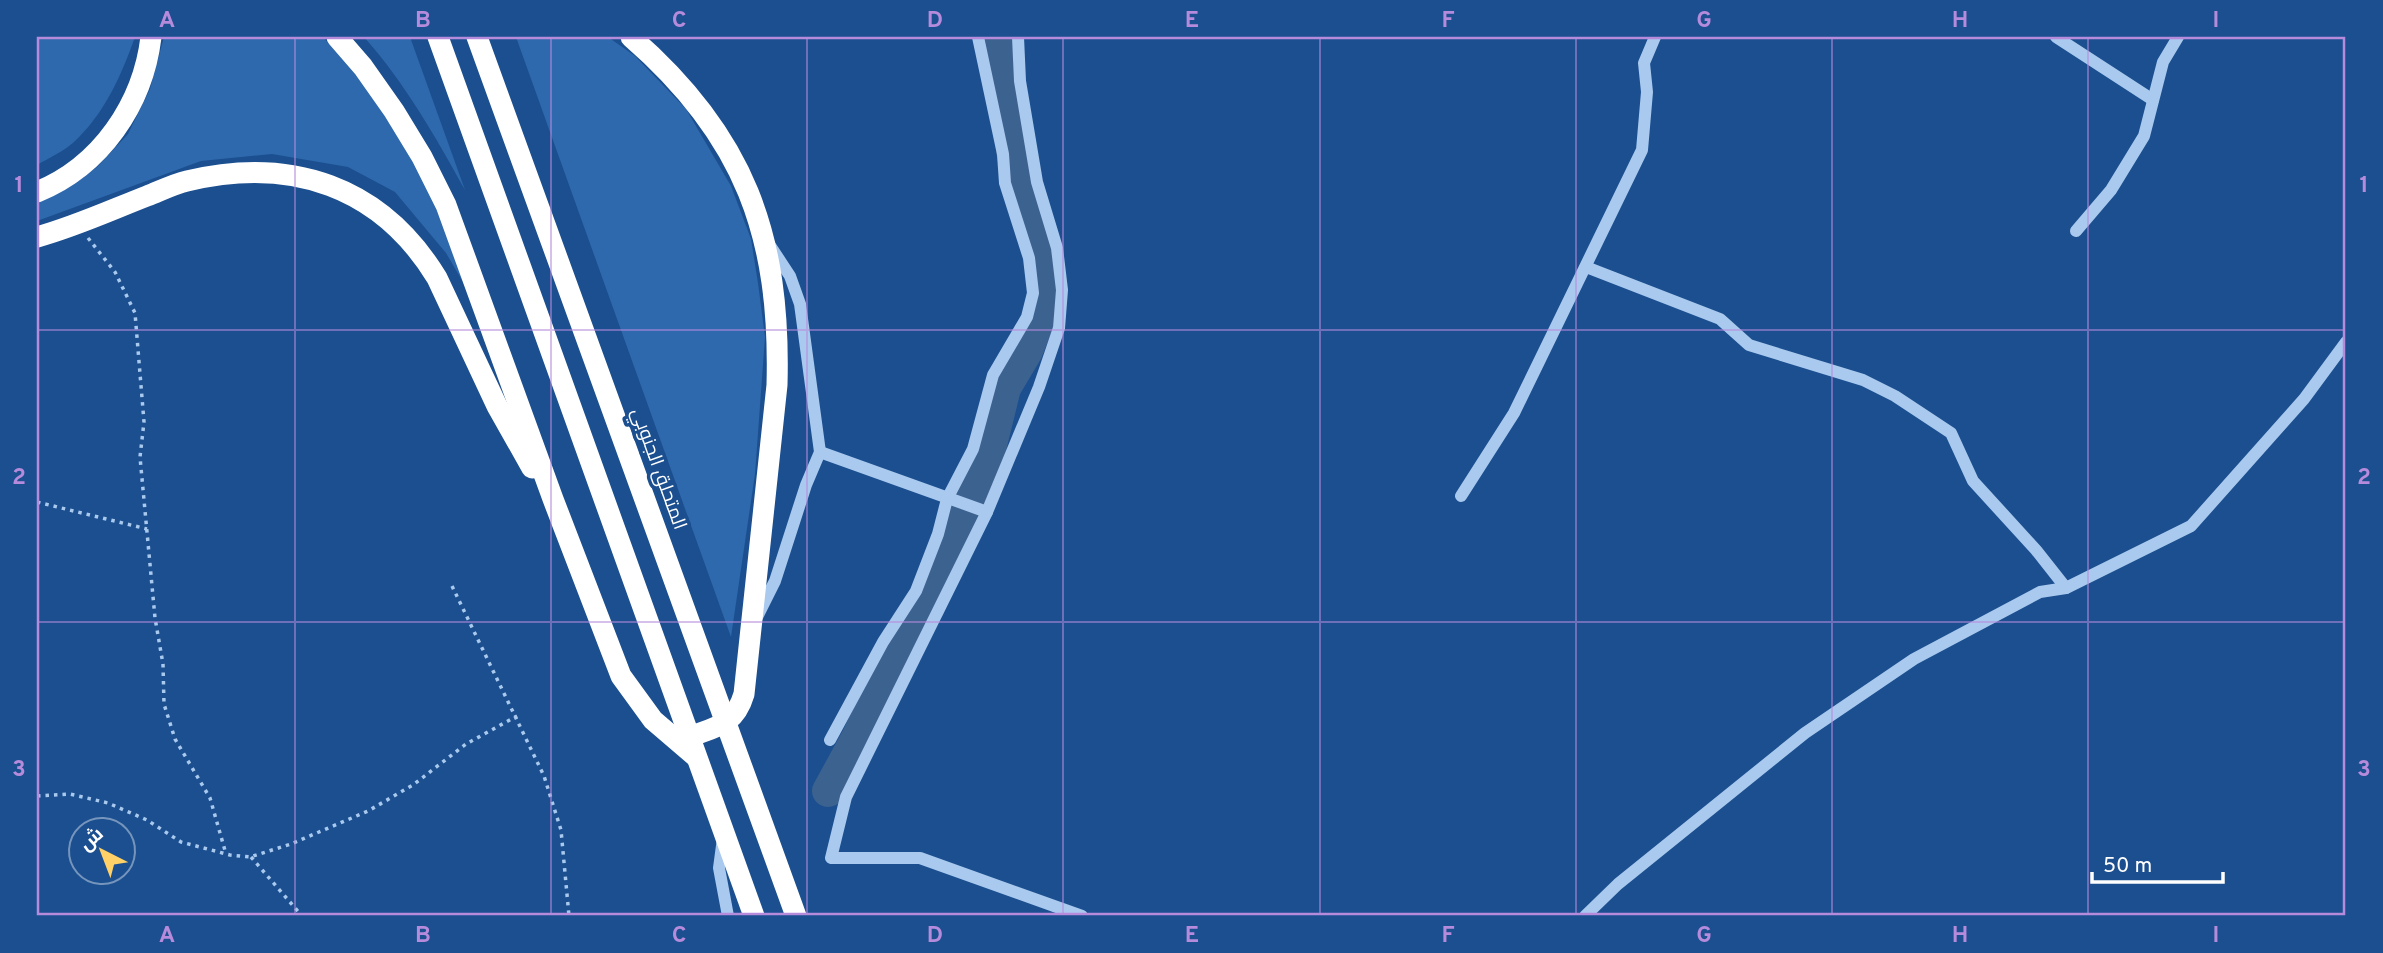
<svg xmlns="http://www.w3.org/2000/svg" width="2383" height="953" font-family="Overpass,Cairo,sans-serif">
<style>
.green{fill:#2e69ad}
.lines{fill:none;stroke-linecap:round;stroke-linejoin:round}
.river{stroke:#3c6290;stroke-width:32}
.path{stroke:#a9c9ee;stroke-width:3.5;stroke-dasharray:3.5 5;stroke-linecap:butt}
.minor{stroke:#a9c9ee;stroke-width:12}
.highway{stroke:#fff;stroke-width:21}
.grid{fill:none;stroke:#b68bdc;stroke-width:2;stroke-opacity:0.55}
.labels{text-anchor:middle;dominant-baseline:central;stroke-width:7;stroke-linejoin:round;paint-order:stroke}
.street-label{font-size:19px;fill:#fff;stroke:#1b4f8f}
.neatline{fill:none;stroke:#b68bdc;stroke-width:2.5}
.grid-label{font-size:23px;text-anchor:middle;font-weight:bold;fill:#b68bdc}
</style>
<rect width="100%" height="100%" fill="#1b4f8f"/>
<g class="green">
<path d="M37,37H135C121,76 105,113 74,142C64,151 49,158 37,165Z"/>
<polygon points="164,37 323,37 368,89 413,152 481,313 446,253 395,192 348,167 272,154 201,161 37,221 37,199 45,197 96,168 128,134 150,89"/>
<path d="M364,37H410L465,190C435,136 405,83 364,37Z"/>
<polygon points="516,37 608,37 635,56 686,109 731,186 751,239 758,283 765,337 755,474 731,637"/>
</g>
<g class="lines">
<polyline class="river" points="828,791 857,738 898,651 929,607 990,449 1005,388 1027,351 1047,300 1040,244 1021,195 1012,151 1007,90 996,37"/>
<g class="path">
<polyline points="88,238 115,272 135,313 144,422 140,457 155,618 163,664 164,704 175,739 210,798 226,854"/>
<polyline points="37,502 147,529"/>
<polyline points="452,586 544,776 561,830 569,916"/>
<polyline points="37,796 70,794 108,803 147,820 181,842 230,855 250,857 291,844 368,811 413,785 466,744 517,716"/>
<polyline points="251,857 302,916"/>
</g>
<g class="minor">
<polyline points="1018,37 1020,81 1037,182 1057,248 1062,290 1059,328 1039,387 987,512 846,797 831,858 920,858 1082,916"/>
<polyline points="2056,37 2153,100"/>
<polyline points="2076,231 2111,190 2144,136 2163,62 2178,37"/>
<polyline points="1586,267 1720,319 1749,345 1863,380 1895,396 1951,433 1973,481 2036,550 2066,588"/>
<polyline points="820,452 987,512"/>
<polyline points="1461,496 1514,413 1642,150 1647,92 1644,63 1655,37"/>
<polyline points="757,617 775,581 806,485 820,452 800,304 790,276 767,241"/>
<polyline points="830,740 883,642 916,591 938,534 947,499 973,449 993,375 1027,317 1033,293 1029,258 1005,183 1003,154 978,37"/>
<polyline points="723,838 719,868 728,916"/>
<polyline points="1585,916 1618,884 1805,733 1914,659 2040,592 2066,588 2191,526 2304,399 2346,342"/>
</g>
<g class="highway">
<polyline points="337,37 363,67 394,111 422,157 446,205 553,499 621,676 653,720 695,756"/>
<polyline points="438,37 754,916"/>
<polyline points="477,37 796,916"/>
<path d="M631,37C745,136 781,236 777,385L744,694C735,725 716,727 689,737"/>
<path d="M37,192C101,166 143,104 151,37"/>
<path d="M37,237C74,227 111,210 147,196C160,191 174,184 187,181C291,156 381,186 437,278L497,406L532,468"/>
</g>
</g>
<path class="grid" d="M295,37V916M551,37V916M807,37V916M1063,37V916M1320,37V916M1576,37V916M1832,37V916M2088,37V916M37,330H2346M37,622H2346"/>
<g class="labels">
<g class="street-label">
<text transform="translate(658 469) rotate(70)">المتحلق الجنوبي</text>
</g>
</g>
<rect width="2383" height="953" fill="none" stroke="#1b4f8f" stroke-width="77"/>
<g transform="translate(102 851) rotate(318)"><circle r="33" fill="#1b4f8f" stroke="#7695bc" stroke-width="2"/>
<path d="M0-5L12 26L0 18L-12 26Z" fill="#ffd166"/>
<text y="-10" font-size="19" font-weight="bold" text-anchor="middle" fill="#ffffff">ش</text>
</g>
<path d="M2092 872v10h131v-10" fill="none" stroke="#ffffff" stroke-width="3.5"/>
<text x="2103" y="872" font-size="21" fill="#ffffff" stroke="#1b4f8f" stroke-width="5" paint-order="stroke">50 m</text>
<rect x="38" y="38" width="2306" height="876" class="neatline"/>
<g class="grid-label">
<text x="167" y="27">A</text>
<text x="423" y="27">B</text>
<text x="679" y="27">C</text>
<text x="935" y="27">D</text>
<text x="1192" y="27">E</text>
<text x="1448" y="27">F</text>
<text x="1704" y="27">G</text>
<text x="1960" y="27">H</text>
<text x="2216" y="27">I</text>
<text x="19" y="192">1</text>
<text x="2364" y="192">1</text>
<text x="19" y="484">2</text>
<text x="2364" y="484">2</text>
<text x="19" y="776">3</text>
<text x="2364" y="776">3</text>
<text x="167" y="942">A</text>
<text x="423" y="942">B</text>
<text x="679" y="942">C</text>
<text x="935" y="942">D</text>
<text x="1192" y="942">E</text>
<text x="1448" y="942">F</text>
<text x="1704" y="942">G</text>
<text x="1960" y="942">H</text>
<text x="2216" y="942">I</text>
</g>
</svg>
